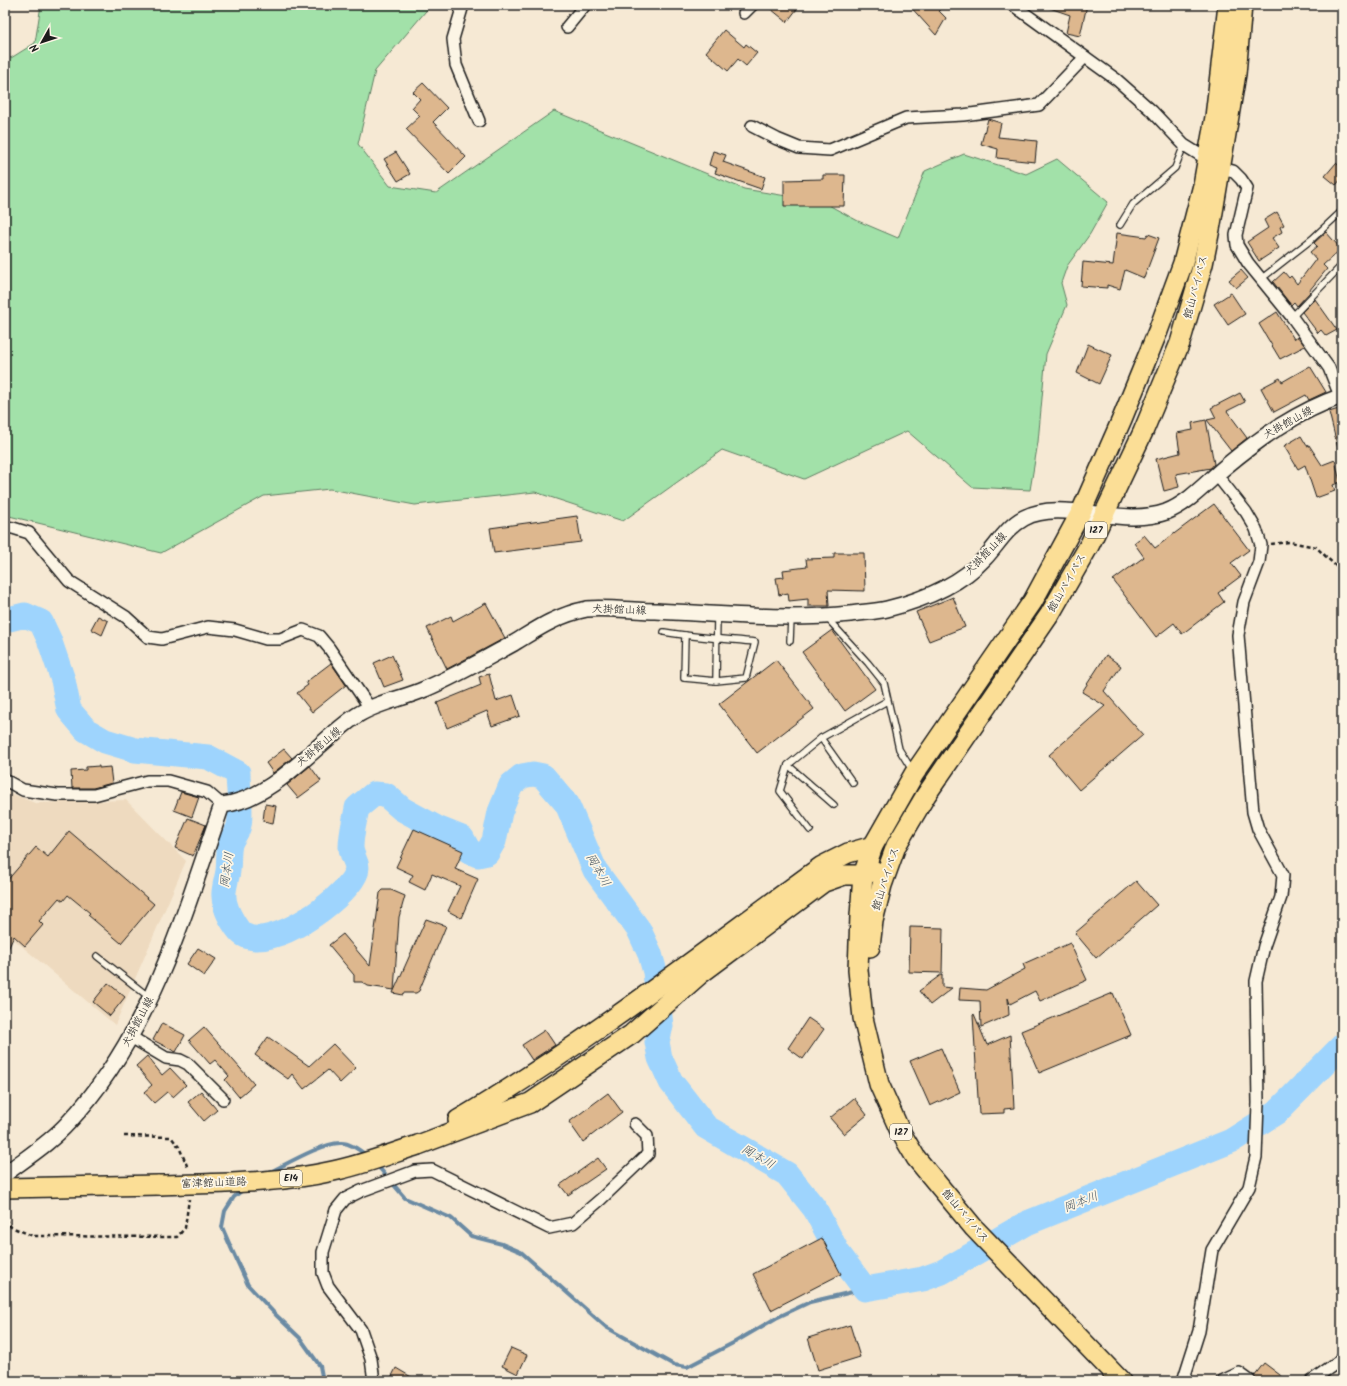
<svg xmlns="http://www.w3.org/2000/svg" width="1347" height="1386" font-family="Kalam,'Klee One',sans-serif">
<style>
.built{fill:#eedabf}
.green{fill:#a2e1a9;stroke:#5f7e62}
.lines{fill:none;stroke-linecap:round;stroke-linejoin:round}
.stream{stroke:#6a8aa3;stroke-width:4}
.river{stroke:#9ed4fd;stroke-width:25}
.building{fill:#ddb78e;stroke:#1c1c1c}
.lane-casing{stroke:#1c1c1c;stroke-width:8}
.street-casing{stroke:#1c1c1c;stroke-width:14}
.secondary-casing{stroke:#1c1c1c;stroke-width:18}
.highway-casing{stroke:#1c1c1c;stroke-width:22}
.path{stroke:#1c1c1c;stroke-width:2.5;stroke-dasharray:4 3;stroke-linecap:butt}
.lane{stroke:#fcf5e5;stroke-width:5.5}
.street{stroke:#fcf5e5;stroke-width:11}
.secondary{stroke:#fcf5e5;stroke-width:15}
.highway{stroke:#fbde96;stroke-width:19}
.highway-bridge-casing{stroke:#1c1c1c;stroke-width:22;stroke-linecap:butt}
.highway-bridge{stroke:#fbde96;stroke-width:19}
.labels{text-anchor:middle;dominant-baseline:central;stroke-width:3.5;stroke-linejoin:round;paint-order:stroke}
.shield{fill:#fcf5e5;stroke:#5f5d58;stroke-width:1}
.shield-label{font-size:10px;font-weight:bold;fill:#1c1c1c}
.street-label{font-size:11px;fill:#1c1c1c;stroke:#fcf5e5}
.water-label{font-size:12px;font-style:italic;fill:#435360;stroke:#fcf5e5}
</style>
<rect width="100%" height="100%" fill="#f6e9d4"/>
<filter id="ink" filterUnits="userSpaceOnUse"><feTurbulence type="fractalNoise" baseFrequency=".025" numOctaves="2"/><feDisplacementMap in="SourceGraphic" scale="8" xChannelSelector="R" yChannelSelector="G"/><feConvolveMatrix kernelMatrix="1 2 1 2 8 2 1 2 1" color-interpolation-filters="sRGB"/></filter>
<g filter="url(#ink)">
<polygon class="built" points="5,791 35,803 126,800 186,861 115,1025 5,932"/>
<polygon class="green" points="41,5 431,5 375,71 358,144 390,186 436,193 554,111 744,189 823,202 858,221 898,238 925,171 964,154 1026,174 1057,159 1108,202 1090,234 1067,266 1061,283 1067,305 1046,354 1038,442 1030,490 972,487 907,431 804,479 722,450 623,521 535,492 415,505 330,489 264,496 161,553 5,515 5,55 11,58 35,43"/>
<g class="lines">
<g class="stream">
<polyline points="376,1164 405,1198 451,1218 471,1236 502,1244 521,1252 606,1327 674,1365 687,1367 735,1342 776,1318 810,1302 865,1289"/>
<path d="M268,1173C285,1165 322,1143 340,1143C349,1142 360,1150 367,1156"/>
<polyline points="244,1189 234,1197 225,1211 222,1227 232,1250 248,1285 276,1315 300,1338 320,1366 323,1381"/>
</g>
<path class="river" d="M5,620L25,615L41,622L49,639L63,680L69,710L86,730L105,741L135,750L208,757L238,773C238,787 242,812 239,825C238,832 232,837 230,844C228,853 229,863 228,871C226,884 221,893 226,907C228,914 237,931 244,935C272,951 342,901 355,875C361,864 351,858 351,847C351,834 355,820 357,808L374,794L386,795L402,809L437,828L462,838L469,851L478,855L487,853L494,841L500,812L511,785L522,776L533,774L543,776L567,804L595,870L639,930L650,954L655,972L661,1026L657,1042L660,1058L671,1082L706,1127L787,1174L815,1209L838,1253L865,1289L923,1279L942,1272L1027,1223L1231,1141L1277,1112L1342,1046"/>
</g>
<g class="building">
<polygon points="766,5 800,5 787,22"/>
<polygon points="909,5 939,5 939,11 946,18 936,35"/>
<polygon points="1048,5 1087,5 1080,36 1066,33 1070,15 1047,7"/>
<polygon points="724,30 744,47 746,44 757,53 746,66 738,59 728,71 706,52"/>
<polygon points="423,83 447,108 433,122 466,157 449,174 406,129 420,116 412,108 420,99 413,92"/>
<polygon points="988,119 1001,123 998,137 1037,141 1035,162 997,158 998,149 981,144"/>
<polygon points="713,151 726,155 723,162 765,177 761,189 715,173 717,168 709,165"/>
<polygon points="396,152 410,174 398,181 384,159"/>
<polygon points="1336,163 1342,168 1342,178 1336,185 1325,176"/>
<polygon points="823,175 845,175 844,206 784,206 784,180 823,179"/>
<polygon points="1277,212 1284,225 1280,227 1282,232 1272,238 1279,248 1259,261 1247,242 1268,228 1264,220"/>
<polygon points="1326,232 1341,249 1323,265 1327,269 1309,291 1310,292 1297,306 1294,302 1291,305 1273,282 1284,272 1289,278 1291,276 1297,284 1316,259 1310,252 1317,246 1314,243"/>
<polygon points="1117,233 1146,237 1148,234 1159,238 1144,278 1125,270 1120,289 1107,285 1107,288 1081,286 1083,262 1113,265"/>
<polygon points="1241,270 1248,278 1236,288 1229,280"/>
<polygon points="1231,293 1245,314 1228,325 1214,304"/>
<polygon points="1315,299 1337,330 1326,336 1321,330 1318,333 1302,312"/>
<polygon points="1277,312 1294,339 1298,337 1305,346 1280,359 1259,324"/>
<polygon points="1088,344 1112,355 1099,384 1077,373"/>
<polygon points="1310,366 1326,392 1309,400 1306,395 1274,412 1261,388 1280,378 1282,382"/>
<polygon points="1240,393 1245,402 1227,411 1247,438 1231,451 1207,420 1216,418 1211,408"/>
<polygon points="1342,408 1342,449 1338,449 1329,412"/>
<polygon points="1206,420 1214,464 1211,468 1176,474 1179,487 1164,491 1156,459 1180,453 1177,433 1193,430 1192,423"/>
<polygon points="1301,436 1307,446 1309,445 1322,465 1335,460 1340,482 1333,485 1335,491 1316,498 1305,465 1298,469 1284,446"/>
<polygon points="1214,504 1249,550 1231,563 1241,576 1218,593 1224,602 1182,634 1174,623 1156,637 1113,580 1144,557 1134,543 1144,535 1155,548"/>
<polygon points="577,516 581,542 494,553 490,528"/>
<polygon points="834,553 864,553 865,591 828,590 829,606 808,606 808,599 789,601 788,593 779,595 776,578 784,577 783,570 807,567 806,559 834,558"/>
<polygon points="953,597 965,627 929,641 916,612"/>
<polygon points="486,603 505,638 447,669 427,628 451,616 453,621"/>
<polygon points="98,616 108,621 102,635 91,629"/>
<polygon points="832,630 875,689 845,711 802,652"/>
<polygon points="392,655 403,680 384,687 374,663"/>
<polygon points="1106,655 1121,666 1104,691 1143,735 1079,790 1049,755 1105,706 1082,692"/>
<polygon points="776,660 814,709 757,753 719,704"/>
<polygon points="331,663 346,685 312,712 297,693 308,685 306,682"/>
<polygon points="489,674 496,701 513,695 520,716 492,726 487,711 447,728 437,703 481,685 479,677"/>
<polygon points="284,749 292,758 273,773 266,763"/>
<polygon points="99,766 99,768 110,767 112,783 93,788 72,788 71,771 86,770 86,767"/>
<polygon points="310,766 321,781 298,798 287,785"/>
<polygon points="181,792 199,797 192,817 174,810"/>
<polygon points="265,804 276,806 273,823 263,821"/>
<polygon points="188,818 206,825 193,856 175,848"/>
<polygon points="414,829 463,851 455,869 478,879 461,918 448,911 460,886 432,874 425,890 409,882 413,875 396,867"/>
<polygon points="69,831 154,904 121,943 88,915 90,913 68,895 63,901 59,898 39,921 43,925 25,946 14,936 5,956 5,883 36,847 48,857"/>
<polygon points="1136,881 1157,905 1096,958 1075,933"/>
<polygon points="383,890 391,890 405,896 399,917 394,990 368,986 362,982 354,982 354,975 329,945 343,934 370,966 380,893"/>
<polygon points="426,919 446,926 419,991 416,993 404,993 403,995 393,993"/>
<polygon points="910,927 943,928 942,973 909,972"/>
<polygon points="1070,943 1087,980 1040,1001 1035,991 1010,1004 1008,998 1009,1015 981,1027 980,1001 959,1000 960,988 986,990 1025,969 1023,964"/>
<polygon points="198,948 216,959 204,976 187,964"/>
<polygon points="942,974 942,987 952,988 930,1005 919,991"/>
<polygon points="108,983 125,997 110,1016 93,1002"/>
<polygon points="1113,993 1131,1035 1039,1073 1021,1031"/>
<polygon points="974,1014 987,1045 1010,1035 1014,1108 1004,1109 1004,1113 979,1114 973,1015"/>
<polygon points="808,1018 824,1029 803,1059 788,1048"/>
<polygon points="162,1023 185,1035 176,1052 153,1040"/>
<polygon points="204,1027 254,1084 239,1097 225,1080 229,1076 215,1060 210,1064 189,1040"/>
<polygon points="545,1030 555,1045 532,1060 522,1045"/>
<polygon points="268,1037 309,1066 333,1044 356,1068 340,1083 328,1070 304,1089 292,1074 288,1079 255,1055"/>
<polygon points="941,1048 960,1092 930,1106 910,1061"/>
<polygon points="147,1056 162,1075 170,1068 186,1085 173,1097 167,1092 154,1103 144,1092 152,1085 136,1066"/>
<polygon points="201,1091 217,1110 204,1121 188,1102"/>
<polygon points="608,1093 622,1112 583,1142 569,1122"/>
<polygon points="854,1098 867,1115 844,1134 830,1118"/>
<polygon points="598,1158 606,1169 568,1195 560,1185"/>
<polygon points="822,1238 841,1274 771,1310 753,1274"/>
<polygon points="850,1325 860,1357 818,1370 808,1338"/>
<polygon points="511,1348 527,1355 518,1374 502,1366"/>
<polygon points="1264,1363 1288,1381 1257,1381 1254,1376"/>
<polygon points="396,1368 418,1381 397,1381 391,1378"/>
</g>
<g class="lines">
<defs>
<g id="lane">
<polyline points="1120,225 1133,204 1175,168 1184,145"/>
<polyline points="1261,279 1312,239 1342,211"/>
<polyline points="1292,317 1342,265"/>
<polyline points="827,618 868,663 884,683 899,749 912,770"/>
<path d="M664,632C694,637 724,639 755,642L746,678L716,681L717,615"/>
<polyline points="685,635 684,678 716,681"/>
<polyline points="790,641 791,618"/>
<polyline points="821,738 788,765 834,805"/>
<polyline points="788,765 780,791 810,830"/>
<polyline points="853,783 821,738 887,701"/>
<polyline points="97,956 149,997"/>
</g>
<g id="street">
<polyline points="463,5 453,39 456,65 479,121"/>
<polyline points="1013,5 1117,80 1152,111 1184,145 1221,168 1233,171 1241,179 1247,188 1236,235 1237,245 1248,263 1292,317 1329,368 1340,396"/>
<polyline points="744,13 752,5"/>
<polyline points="567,27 585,5"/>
<polyline points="752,126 777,139 799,148 830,150 906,118 963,115 1039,105 1085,57"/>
<polyline points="5,527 13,528 29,533 69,581 126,617 148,637 162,639 208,627 235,630 266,639 280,639 303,630 319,636 329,648 370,708"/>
<polyline points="5,780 23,790 57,795 94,795 147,781 168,781 207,792 222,805"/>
<polyline points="131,1037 166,1058 180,1060 188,1064 223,1099"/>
<polyline points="374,1381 371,1359 361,1330 328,1286 323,1273 323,1252 336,1210 345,1199 361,1191 415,1171 432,1170 549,1228 573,1223 601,1199 648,1154 647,1136 635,1124"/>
<polyline points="1183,1381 1199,1331 1212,1250 1249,1187 1256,1157 1258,1103 1256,981 1264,946 1281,897 1283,875 1258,829 1253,812 1238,635 1244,602 1259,562 1261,545 1256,529 1246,512 1216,474"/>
<polyline points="1222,1381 1239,1373 1250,1381"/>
<polyline points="1311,1381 1342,1359"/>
</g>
<path id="secondary" d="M5,1174C26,1158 50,1143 68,1123C151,1035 183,916 222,805C274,799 315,744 356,716C377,702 403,699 425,689C456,676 485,659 514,643C526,636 539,627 552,621C562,616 577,611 587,609C605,607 637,611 656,611C720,614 786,621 850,614C862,612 875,612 887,609C923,600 959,586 985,558C998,544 1007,527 1024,518C1062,498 1121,528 1166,512C1189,503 1207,482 1225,467C1261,437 1298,411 1342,396"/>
<g id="highway">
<polyline points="870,947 873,921 882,885 896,846 926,795 1050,614 1090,544 1143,432 1180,343 1203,264 1211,224 1236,74 1242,5"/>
<path d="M458,1120C585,1045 702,953 822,866L848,853L873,846"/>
<polyline points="418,1145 530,1103 632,1034 699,975 824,882 844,875 863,875 875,871"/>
<polyline points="5,1188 159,1185"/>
<polyline points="1121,1381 974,1228 916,1158 900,1131 879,1084 863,1018 858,970 860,916 863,875 873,846 914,774 1033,601 1081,512 1122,419 1158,331 1183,263 1203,185 1215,117 1228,5"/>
</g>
</defs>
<use href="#lane" class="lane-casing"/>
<use href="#street" class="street-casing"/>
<use href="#secondary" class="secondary-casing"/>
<use href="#highway" class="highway-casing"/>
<g class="path">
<polyline points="1271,544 1290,542 1316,547 1342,572"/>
<polyline points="124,1136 171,1137 179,1147 188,1168"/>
<polyline points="5,1219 11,1227 33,1236 177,1237 185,1228 189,1199"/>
</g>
<use href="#lane" class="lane"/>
<use href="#street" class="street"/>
<use href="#secondary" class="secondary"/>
<use href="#highway" class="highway"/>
<defs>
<path id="highway-bridge" d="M159,1185C217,1183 276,1184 333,1171C362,1165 390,1154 418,1145"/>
</defs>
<use href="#highway-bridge" class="highway-bridge-casing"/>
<use href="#highway-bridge" class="highway-bridge"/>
</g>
</g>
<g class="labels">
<g class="shield">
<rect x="1085" y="522" width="22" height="16" rx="3"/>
<rect x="890" y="1124" width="22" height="16" rx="3"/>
<rect x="280" y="1170" width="22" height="16" rx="3"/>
</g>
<g class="shield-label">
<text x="1096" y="530">127</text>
<text x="901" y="1132">127</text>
<text x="291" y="1178">E14</text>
</g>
<g class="street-label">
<text transform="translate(1196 287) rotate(-75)">館山バイパス</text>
<text transform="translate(1288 423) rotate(-29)">犬掛館山線</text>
<text transform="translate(986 554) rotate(-46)">犬掛館山線</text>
<text transform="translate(1067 583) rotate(-60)">館山バイパス</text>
<text transform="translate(619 610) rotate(2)">犬掛館山線</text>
<text transform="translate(319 747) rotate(-40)">犬掛館山線</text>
<text transform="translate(886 879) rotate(-72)">館山バイパス</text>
<text transform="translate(138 1022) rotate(-62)">犬掛館山線</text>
<text transform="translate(214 1183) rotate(-2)">富津館山道路</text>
<text transform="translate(965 1216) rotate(50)">館山バイパス</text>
</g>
<g class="water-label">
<text transform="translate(227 870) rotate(-82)">岡本川</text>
<text transform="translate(598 870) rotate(60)">岡本川</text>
<text transform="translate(758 1157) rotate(30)">岡本川</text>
<text transform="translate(1081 1202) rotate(-22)">岡本川</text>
</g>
</g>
<rect width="1347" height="1386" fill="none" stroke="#fcf5e5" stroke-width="20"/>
<rect x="10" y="10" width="1327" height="1366" fill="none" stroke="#1c1c1c" stroke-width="1.5" filter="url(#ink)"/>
<g transform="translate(42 42) rotate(231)" stroke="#fcf5e5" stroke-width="3" paint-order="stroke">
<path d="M0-3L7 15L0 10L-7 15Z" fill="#1c1c1c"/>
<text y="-6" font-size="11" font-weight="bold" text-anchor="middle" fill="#1c1c1c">N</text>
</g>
</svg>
